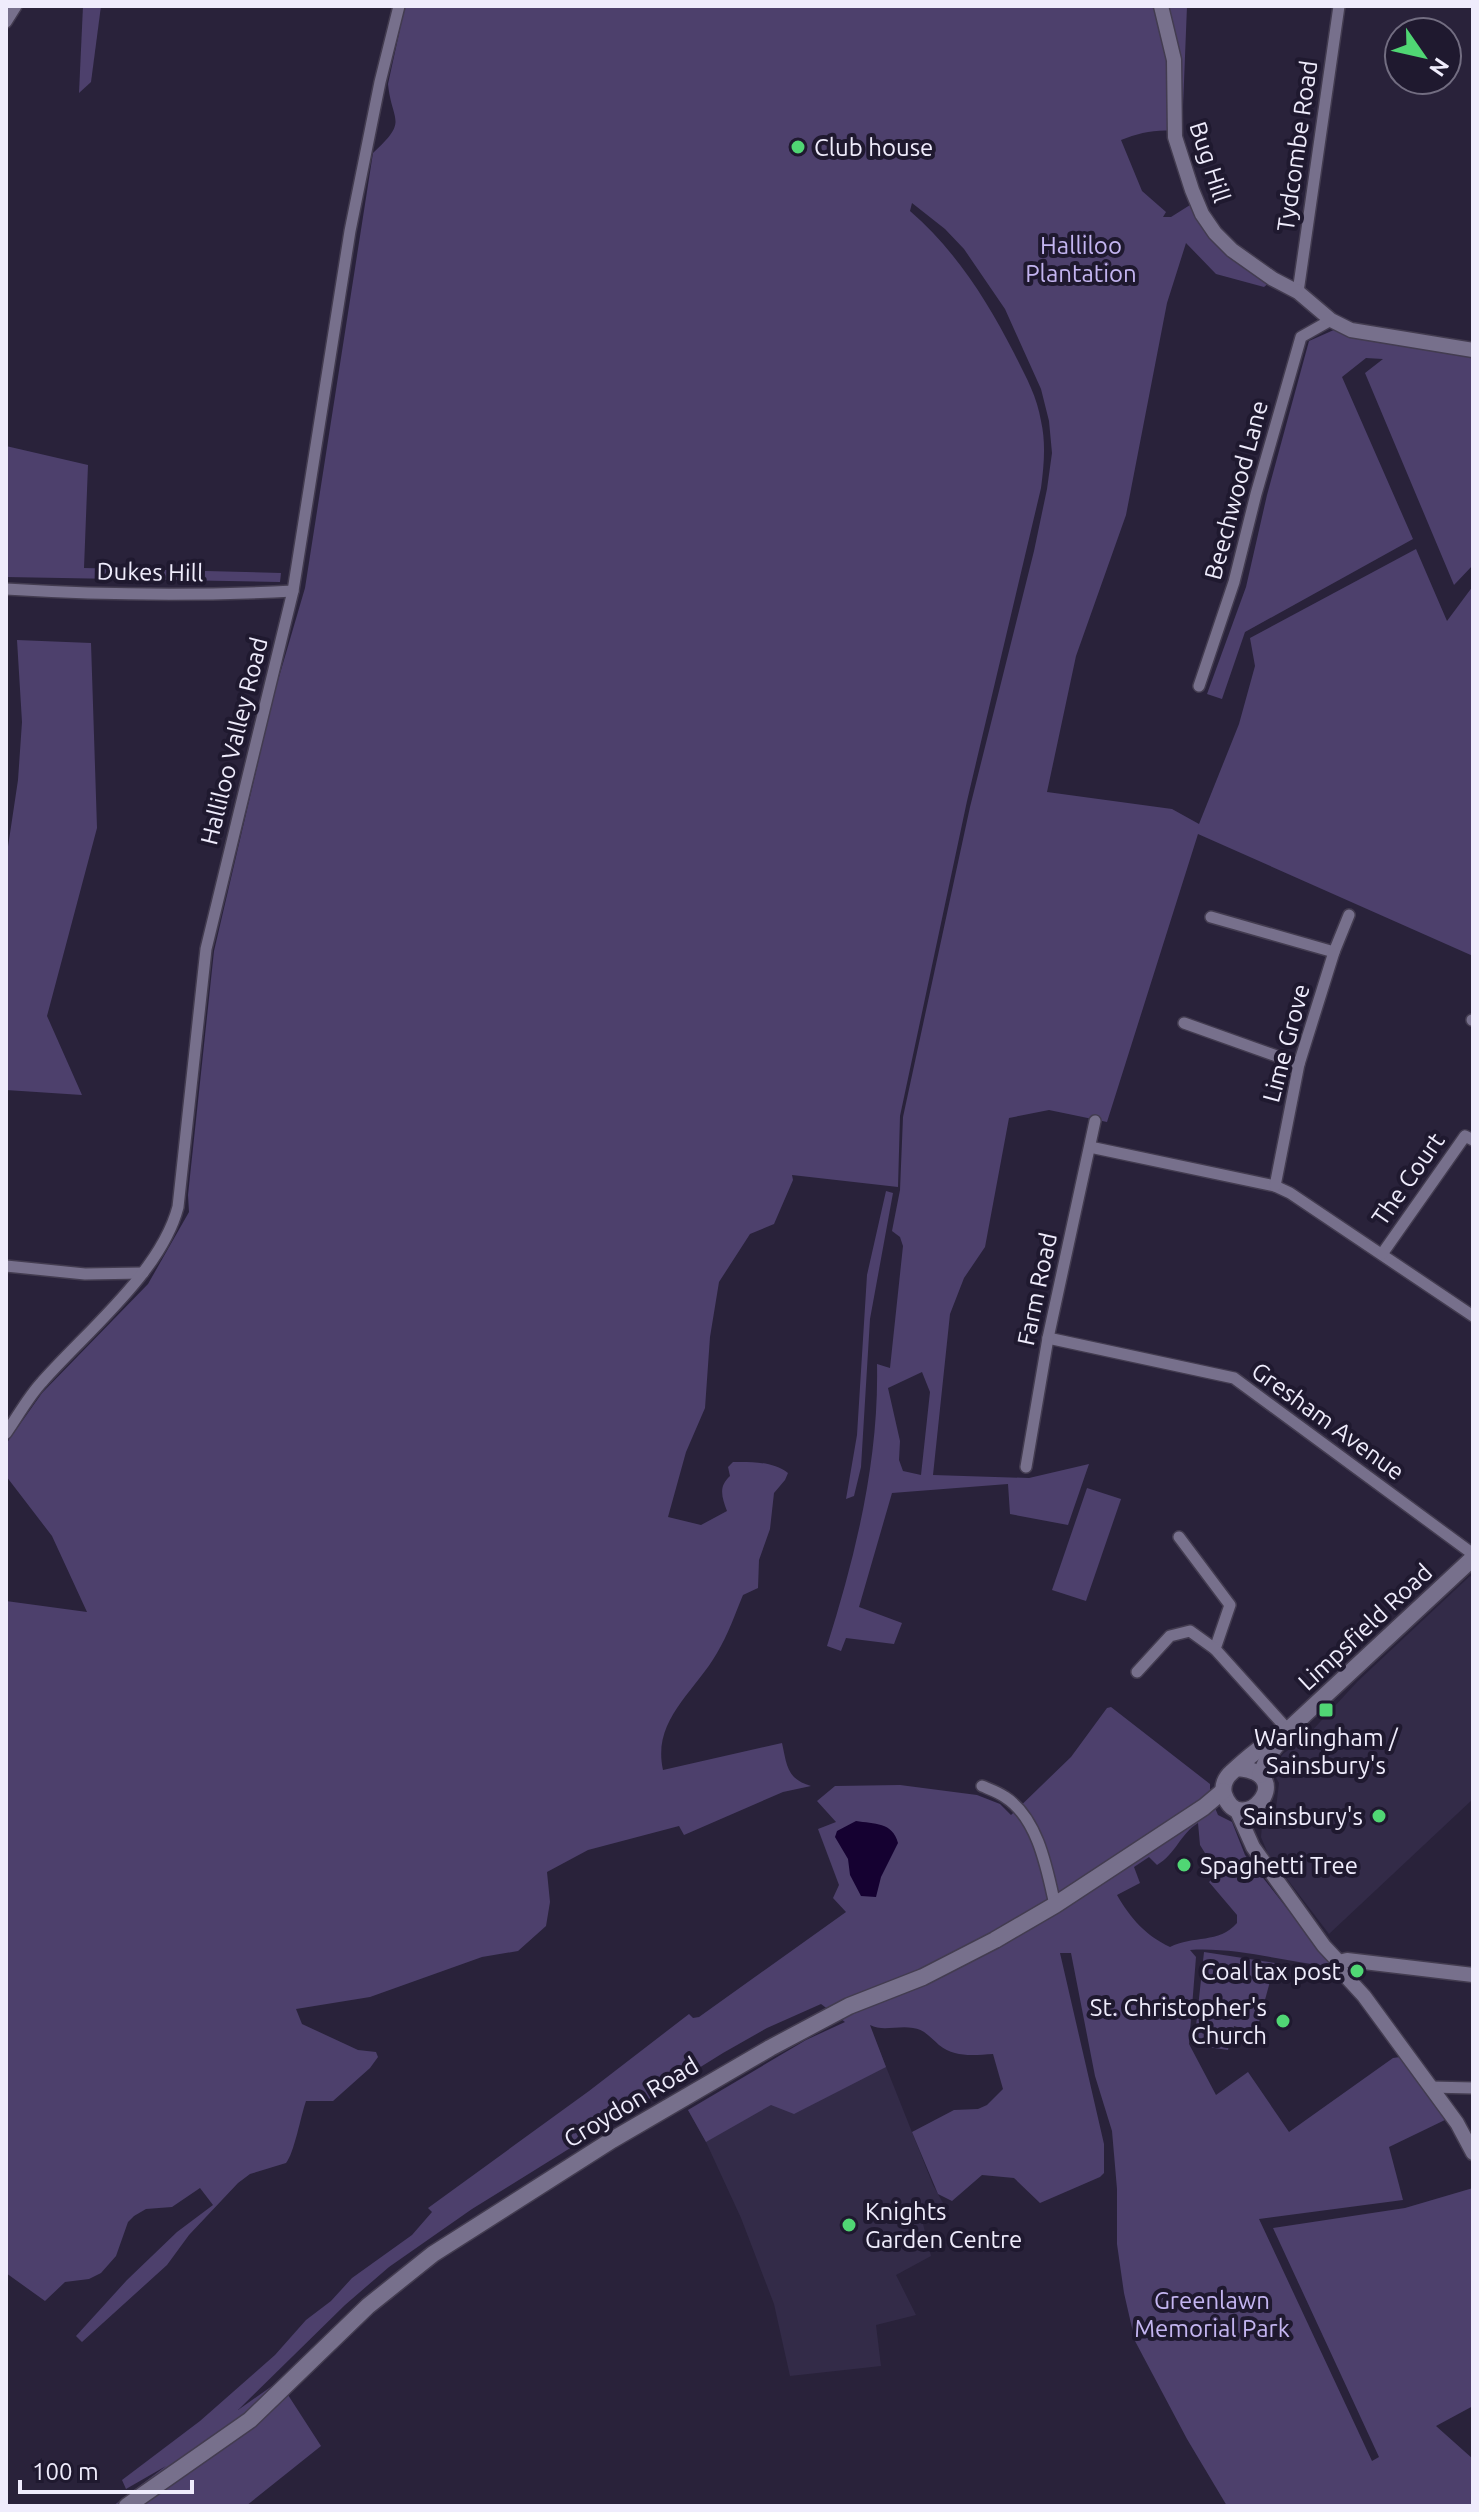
<svg xmlns="http://www.w3.org/2000/svg" width="1479" height="2512" font-family="Ubuntu,sans-serif">
<style>
.built{fill:#332b48}
.green{fill:#4d406c;fill-rule:evenodd}
.water{fill:#150131}
.lines{fill:none;stroke-linecap:round;stroke-linejoin:round}
.minor-casing{stroke:#433c50;stroke-width:14}
.tertiary-casing{stroke:#433c50;stroke-width:17}
.secondary-casing{stroke:#433c50;stroke-width:19}
.minor{stroke:#77708c;stroke-width:11}
.tertiary{stroke:#77708c;stroke-width:14}
.secondary{stroke:#77708c;stroke-width:16}
.poi-dot{fill:#50d674;stroke:#1f192f;stroke-width:3}
.labels{text-anchor:middle;dominant-baseline:central;stroke-width:8;stroke-linejoin:round;paint-order:stroke}
.street-label{font-size:24px;fill:#efecfc;stroke:#1f192f}
.poi-label{font-size:24px;fill:#efecfc;stroke:#1f192f;text-anchor:start}
.park-label{font-size:24px;fill:#c4b5f1;stroke:#1f192f}
</style>
<rect width="100%" height="100%" fill="#29223a"/>
<g class="built">
<polygon points="1470,1576 1473,1578 1473,1799 1329,1934 1268,1854 1261,1837 1262,1825 1268,1813 1276,1808 1279,1783 1272,1770 1283,1754 1307,1736 1358,1681"/>
<polygon points="869,2024 933,2185 943,2203 920,2212 931,2256 896,2275 916,2315 876,2325 881,2366 790,2376 774,2304 741,2218 706,2142 688,2110"/>
</g>
<g class="green">
<polygon points="83,6 101,6 91,82 79,93"/>
<path d="M405,6H1187L1182,132C1160,128 1141,132 1121,140L1142,191L1166,212L1163,217H1171L1190,205C1212,246 1232,258 1269,283L1264,287L1216,274L1186,243L1167,303L1126,515L1076,656L1047,792L1172,809L1199,824L1239,724L1255,666L1250,638L1416,549L1447,621L1473,586V956L1198,834L1107,1122L1049,1110L1009,1118L985,1247L964,1278L950,1314L933,1475L1029,1478L1089,1464L1068,1525L1010,1514L1008,1484L892,1493L859,1607L902,1623L894,1644L846,1638L841,1651L827,1646C856,1554 879,1460 877,1364L890,1368L903,1246L900,1237L892,1231L900,1190L903,1117L970,807L1034,551L1047,489L1052,453L1049,421L1041,389L1005,309L964,249L945,229L912,203L910,211C955,250 987,300 1014,353C1025,375 1037,396 1041,421C1046,443 1044,465 1041,488L967,801L900,1116L898,1187L792,1175L793,1180L774,1224L750,1234L719,1282L710,1337L705,1408L686,1452L668,1517L701,1525L727,1511C722,1497 718,1487 730,1476L728,1467L733,1462C751,1462 772,1461 788,1473L785,1480L774,1493L770,1529L759,1560L758,1588L743,1595C735,1614 728,1635 717,1653C694,1693 652,1720 663,1770L782,1743C787,1766 787,1779 811,1786L783,1792L684,1835L679,1826L588,1850L547,1872L550,1902L546,1926L518,1951L482,1957L370,1997L296,2009L302,2024L358,2050L376,2052L378,2057L370,2068L333,2101H306C301,2115 294,2154 286,2163L250,2174L238,2183L189,2235L167,2265L82,2342L76,2336L127,2280L177,2232L213,2205L200,2188L172,2207L146,2209L134,2216L128,2222L116,2256L101,2273L89,2279L65,2282L45,2301L6,2273V1601L87,1612L52,1536L6,1476V1444L42,1393L148,1284L189,1212L188,1195L214,951L274,694L305,588L373,153C409,120 392,123 388,84ZM922,1372L930,1392L921,1475L903,1471L899,1460L900,1441L888,1388Z"/>
<polygon points="1336,329 1473,355 1473,565 1454,585 1365,373 1383,359 1366,358 1342,377 1413,539 1245,632 1222,699 1207,694 1246,587 1267,495 1309,341"/>
<polygon points="6,446 88,465 84,568 281,573 280,582 6,577"/>
<polygon points="17,640 91,643 97,828 47,1016 82,1095 6,1090 6,860 18,780 22,722"/>
<polygon points="886,1191 893,1193 870,1319 861,1467 854,1496 846,1499 857,1435 867,1275"/>
<polygon points="1087,1488 1121,1499 1086,1601 1052,1590"/>
<path d="M1111,1707L1210,1784V1796L1218,1815L1232,1822L1245,1855L1333,1967C1286,1962 1237,1947 1190,1950L1196,1957L1189,2044L1216,2095L1248,2072L1289,2132L1393,2058L1400,2057L1447,2119L1389,2147L1403,2200L1259,2219L1372,2461L1379,2457L1273,2228L1405,2208L1473,2188V2406L1436,2426L1473,2459V2506H1227L1187,2439L1135,2341L1124,2293L1117,2244V2189L1112,2131L1095,2076L1071,1953H1060L1104,2144V2173L1100,2177L1040,2203L1014,2178L982,2175L952,2201L938,2194L912,2132L954,2110L978,2109L987,2105L1003,2089L993,2054C974,2055 955,2058 939,2045C931,2038 924,2029 913,2028C898,2025 883,2032 870,2025L886,2067L794,2114L771,2105L706,2142L688,2110L806,2040L845,2022L821,2004L767,2028L723,2053L472,2209L389,2267L345,2305L238,2410L279,2381L321,2446L246,2506H113L166,2466L126,2489L122,2480L200,2421L275,2355L306,2320L331,2301L352,2278L412,2235L432,2212L428,2208L589,2091L676,2024L689,2014L693,2018L699,2017L846,1912L833,1898L839,1885L818,1829L836,1822L817,1801L835,1786L900,1785L977,1795L1000,1804L1011,1815L1071,1757L1107,1708ZM1198,1823L1200,1845L1218,1874L1209,1882L1237,1915V1923C1219,1944 1193,1935 1170,1947C1145,1935 1131,1919 1117,1895L1140,1883L1134,1867L1149,1857L1157,1865C1176,1854 1180,1834 1198,1823Z"/>
<polygon points="1204,1952 1275,1963 1256,2033 1234,2026 1228,2050 1194,2045"/>
</g>
<path class="water" d="M856,1821C874,1824 893,1822 898,1843L881,1877L876,1897L861,1896L850,1875L848,1859L835,1837L837,1831Z"/>
<g class="lines">
<defs>
<g id="minor">
<polyline points="6,22 16,6"/>
<polyline points="1298,292 1339,6"/>
<path d="M6,589C102,595 197,596 293,591"/>
<polyline points="1199,686 1234,582 1256,494 1301,337 1331,320"/>
<polyline points="1211,917 1334,952"/>
<polyline points="1472,1020 1473,1020"/>
<polyline points="1184,1023 1299,1064"/>
<polyline points="1090,1147 1275,1186 1290,1193 1473,1316"/>
<polyline points="1275,1186 1299,1064 1334,952 1349,915"/>
<polyline points="1382,1254 1465,1136 1473,1140"/>
<polyline points="6,1266 85,1274 143,1273"/>
<polyline points="1048,1338 1234,1378 1473,1554"/>
<path d="M6,1433C18,1416 28,1397 42,1382C86,1332 161,1272 178,1207L206,949L293,591L350,231L380,82L399,6"/>
<polyline points="1026,1467 1048,1338 1095,1121"/>
<polyline points="1179,1537 1230,1605 1215,1649 1288,1730"/>
<polyline points="1137,1672 1170,1636 1190,1631 1215,1649"/>
<path d="M982,1786C989,1789 998,1792 1005,1797C1038,1818 1047,1869 1055,1905"/>
<polyline points="1430,2087 1473,2088"/>
</g>
<g id="tertiary">
<polyline points="1161,6 1174,60 1175,137 1192,190 1202,214 1215,233 1232,250 1273,279 1298,292 1331,320 1351,330 1473,350"/>
<polyline points="1236,1809 1253,1847 1324,1946 1339,1962 1341,1971 1364,1996 1457,2123 1473,2153"/>
<polyline points="1339,1962 1347,1960 1473,1975"/>
</g>
<g id="secondary">
<path d="M1238,1768C1301,1774 1240,1841 1224,1794C1222,1786 1225,1778 1232,1772C1246,1759 1261,1746 1277,1737"/>
<polyline points="1260,1775 1271,1752 1288,1730 1473,1558"/>
<polyline points="127,2506 250,2420 368,2306 433,2254 612,2140 770,2048 849,2006 923,1977 995,1940 1055,1905 1204,1807 1223,1791"/>
</g>
</defs>
<use href="#minor" class="minor-casing"/>
<use href="#tertiary" class="tertiary-casing"/>
<use href="#secondary" class="secondary-casing"/>
<use href="#minor" class="minor"/>
<use href="#tertiary" class="tertiary"/>
<use href="#secondary" class="secondary"/>
</g>
<g class="poi-dot">
<circle cx="798" cy="147" r="8"/>
<rect x="1318" y="1702" width="16" height="16" rx="4"/>
<circle cx="1379" cy="1816" r="8"/>
<circle cx="1184" cy="1865" r="8"/>
<circle cx="1357" cy="1971" r="8"/>
<circle cx="1283" cy="2021" r="8"/>
<circle cx="849" cy="2225" r="8"/>
</g>
<g class="labels">
<g class="street-label">
<text transform="translate(1297 146) rotate(-82)">Tydcombe Road</text>
<text transform="translate(1210 162) rotate(72)">Bug Hill</text>
<text transform="translate(1236 490) rotate(-75)">Beechwood Lane</text>
<text transform="translate(150 572) rotate(1)">Dukes Hill</text>
<text transform="translate(234 741) rotate(-76)">Halliloo Valley Road</text>
<text transform="translate(1286 1043) rotate(-75)">Lime Grove</text>
<text transform="translate(1408 1179) rotate(-55)">The Court</text>
<text transform="translate(1037 1289) rotate(-78)">Farm Road</text>
<text transform="translate(1328 1421) rotate(36)">Gresham Avenue</text>
<text transform="translate(1365 1627) rotate(-43)">Limpsfield Road</text>
<text transform="translate(631 2102) rotate(-31)">Croydon Road</text>
</g>
<g class="poi-label">
<text x="814" y="147">Club house</text>
<text x="1326" y="1737" text-anchor="middle">Warlingham /<tspan x="1326" dy="28">Sainsbury's</tspan></text>
<text x="1363" y="1816" text-anchor="end">Sainsbury's</text>
<text x="1200" y="1865">Spaghetti Tree</text>
<text x="1341" y="1971" text-anchor="end">Coal tax post</text>
<text x="1267" y="2007" text-anchor="end">St. Christopher's<tspan x="1267" dy="28">Church</tspan></text>
<text x="865" y="2211">Knights<tspan x="865" dy="28">Garden Centre</tspan></text>
</g>
<g class="park-label">
<text x="1081" y="245">Halliloo<tspan x="1081" dy="28">Plantation</tspan></text>
<text x="1212" y="2300">Greenlawn<tspan x="1212" dy="28">Memorial Park</tspan></text>
</g>
</g>
<rect width="1479" height="2512" fill="none" stroke="#efecfc" stroke-width="16"/>
<g transform="translate(1423 56) rotate(124)"><circle r="38" fill="#1f192f" stroke="#726d81" stroke-width="2"/>
<path d="M0-6L14 30L0 20L-14 30Z" fill="#50d674"/>
<text y="-12" font-size="22" font-weight="bold" text-anchor="middle" fill="#efecfc">N</text>
</g>
<path d="M20 2480v12h172v-12" fill="none" stroke="#efecfc" stroke-width="4"/>
<text x="32" y="2480" font-size="24" fill="#efecfc" stroke="#1f192f" stroke-width="6" paint-order="stroke">100 m</text>
</svg>
